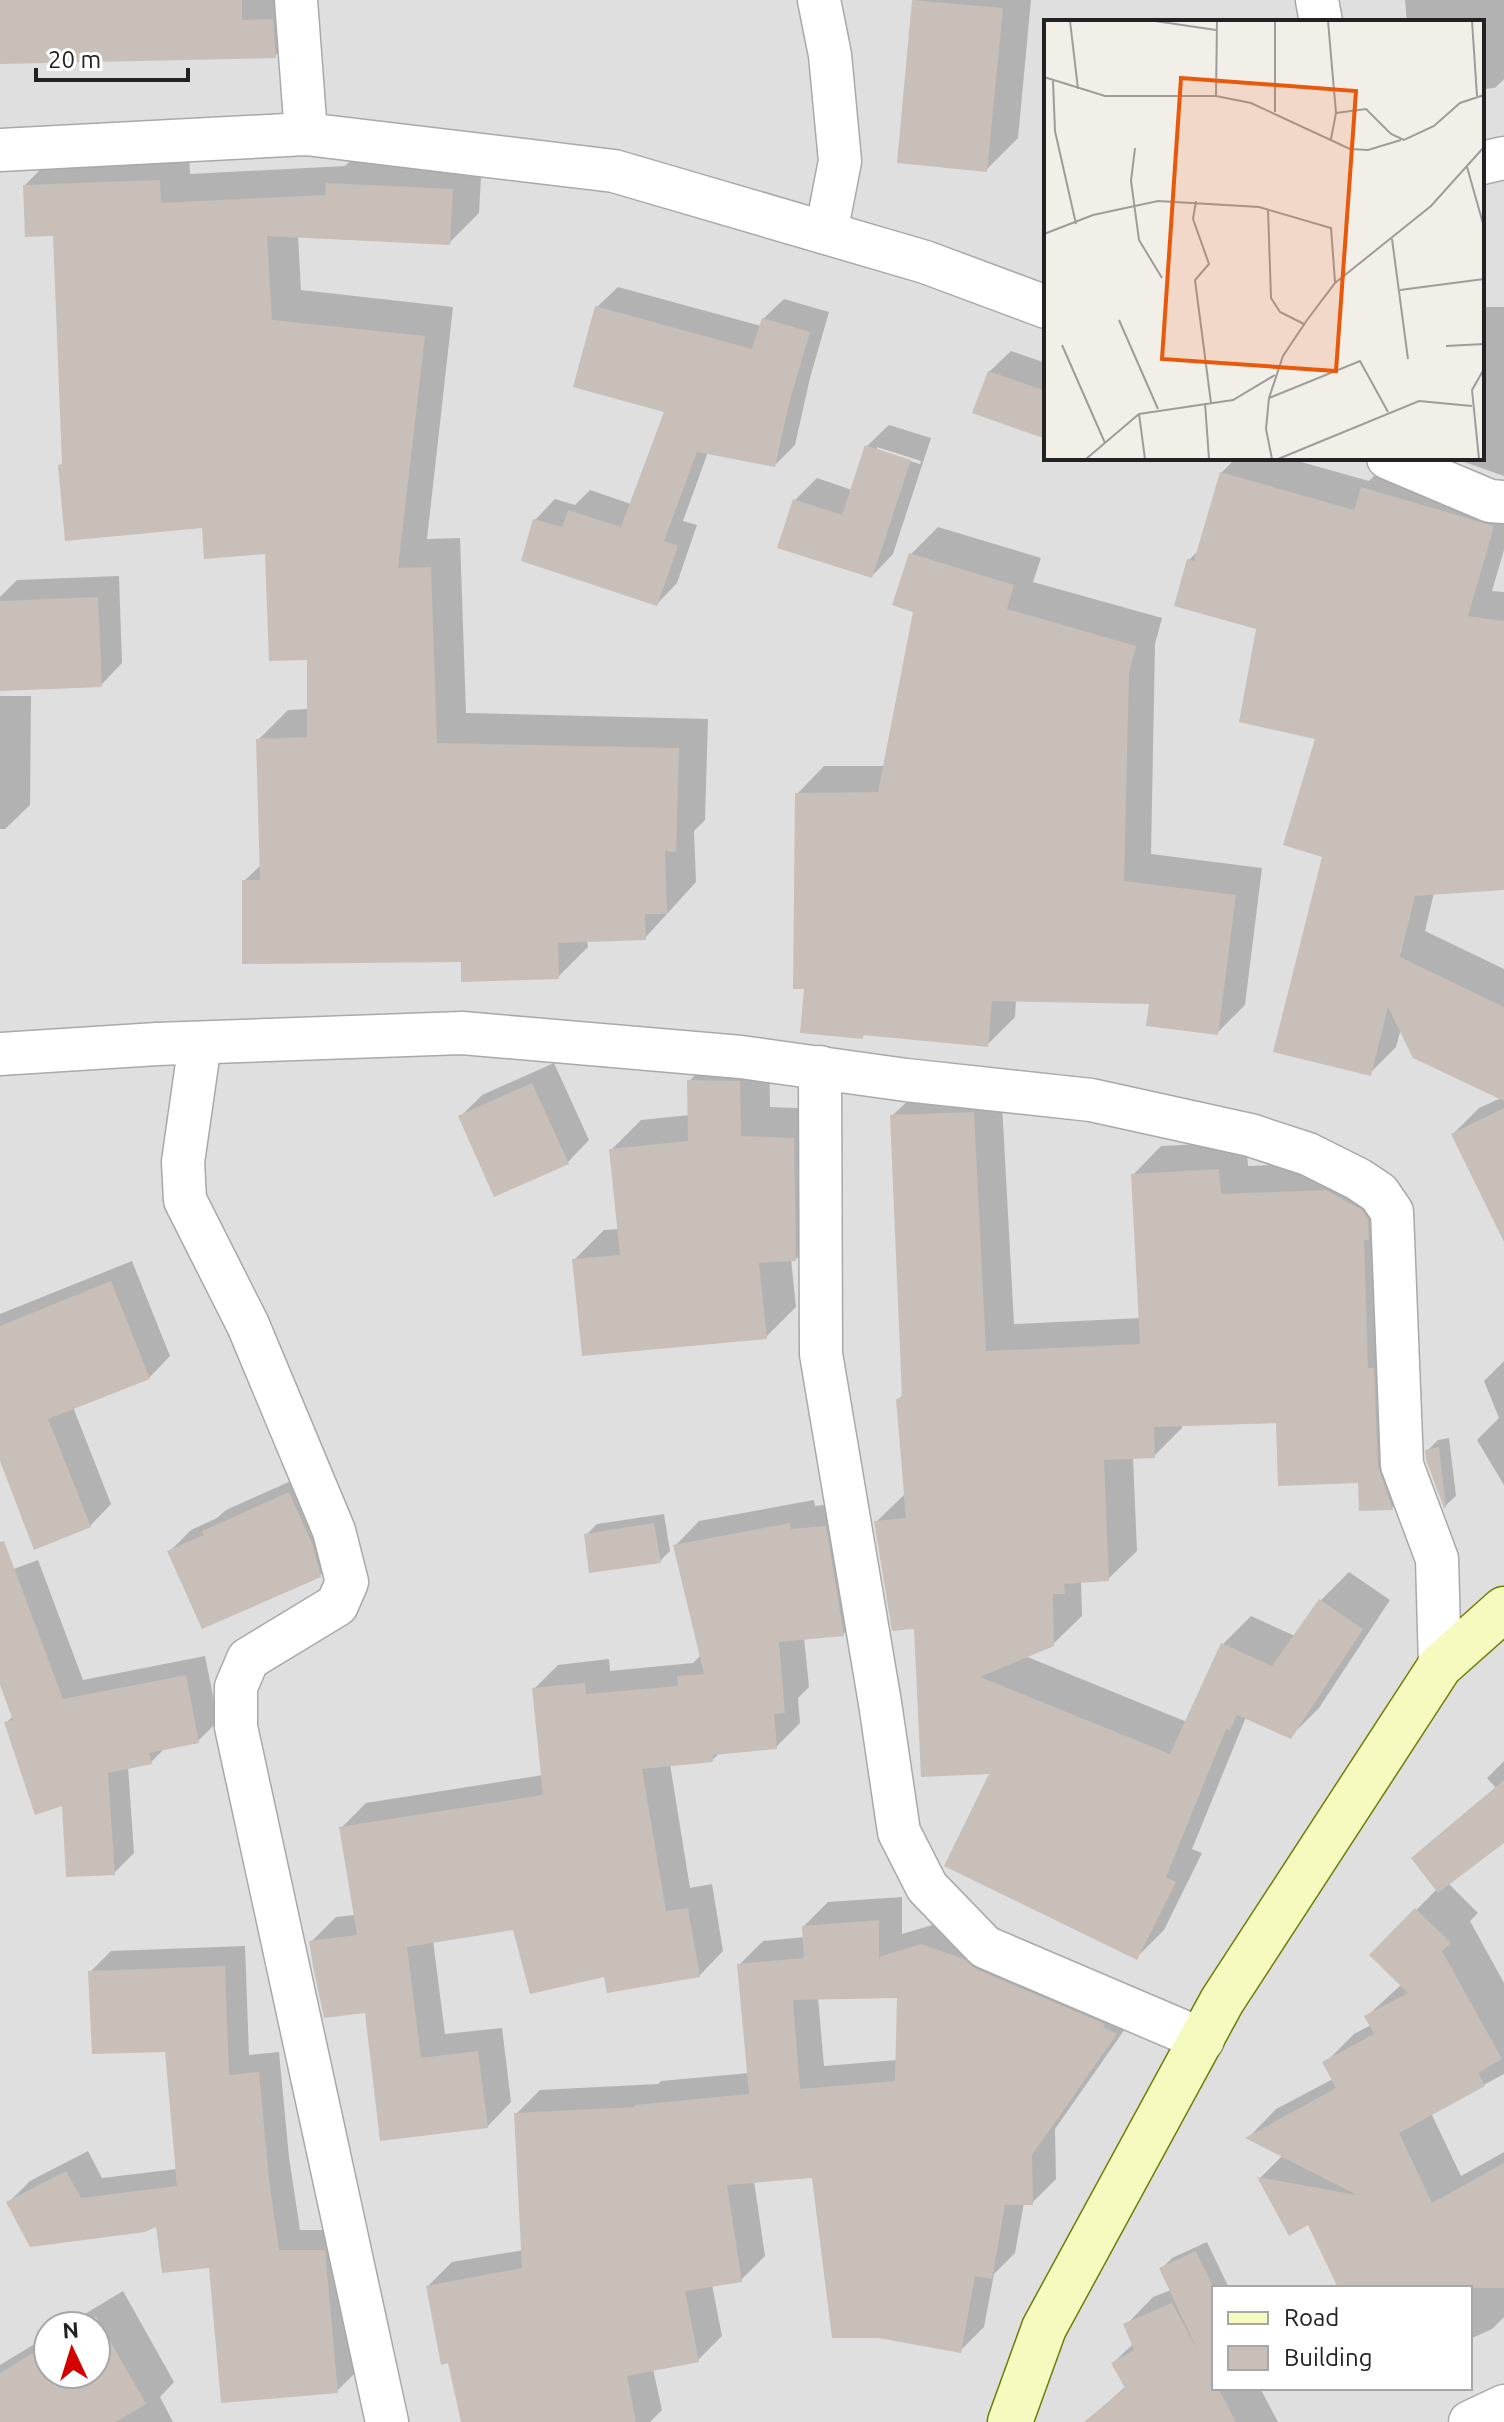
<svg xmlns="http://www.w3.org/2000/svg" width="1504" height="2422" font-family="Ubuntu,sans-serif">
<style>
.residential{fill:#e0dfdf;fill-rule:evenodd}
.shadow{fill:#0003;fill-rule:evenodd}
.building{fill:#c7bfb8;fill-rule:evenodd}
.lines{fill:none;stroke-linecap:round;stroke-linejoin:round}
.street-casing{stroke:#a9a9a9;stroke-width:45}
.secondary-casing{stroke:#707d05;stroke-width:47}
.street{stroke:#fff;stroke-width:42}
.secondary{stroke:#f7fabf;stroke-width:44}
.inset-road{fill:none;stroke:#9f9d99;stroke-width:2}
.view{fill:#e8590c;fill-opacity:0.15;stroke:#e8590c;stroke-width:4}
.inset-edge{fill:none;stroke:#222;stroke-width:4}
</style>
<rect width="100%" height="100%" fill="#f2efe9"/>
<path class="residential" d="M0,0H1504V2422H0ZM1046,22H1482V458H1046ZM1214,2288H1470V2388H1214ZM48,2326H96V2374H48Z"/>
<g class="shadow">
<polygon points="0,0 300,0 302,28 275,56 0,63"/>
<polygon points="914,0 1031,0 1018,138 986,170 899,161"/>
<polygon points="1405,0 1504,0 1504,79 1495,88 1482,89 1482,22 1407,22"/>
<polygon points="189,151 190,174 345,166 358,154 482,160 479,213 449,243 298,235 301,290 453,307 427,539 460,538 466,713 708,719 705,820 694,831 696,882 645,938 587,940 588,947 558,977 463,960 244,881 262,864 258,740 288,710 309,709 309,658 267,552 61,465 64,462 54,234 25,185 55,155"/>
<polygon points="618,287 761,326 763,319 784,299 829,312 810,378 795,445 775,465 708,452 683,521 697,525 677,583 657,604 535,520 555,499 575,505 590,490 631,504 666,411 597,307"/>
<polygon points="1482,307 1504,307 1504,476 1453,458 1482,458"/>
<polygon points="1011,351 1046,363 1046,437 989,372"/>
<path d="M889,425L931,438L893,554L872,576L795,500L817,478L852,490L867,446ZM877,447L921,461L920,464L877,451Z"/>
<polygon points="1236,458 1287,458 1369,481 1388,462 1504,497 1504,550 1492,591 1504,592 1504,888 1434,893 1425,931 1504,969 1504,1189 1453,1134 1479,1108 1501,1098 1401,1028 1396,1047 1370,1073 1324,856 1318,737 1258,628 1189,560 1200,549 1221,473"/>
<polygon points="938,527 1041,558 1033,582 1162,618 1155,644 1151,854 1262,868 1245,1005 1217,1033 1151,1002 1016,1000 1015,1017 987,1045 866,1033 862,1037 806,987 797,794 824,766 885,766 915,610 911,554"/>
<polygon points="119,576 122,663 101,685 0,689 0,597 17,580"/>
<polygon points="0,696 31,696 30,805 5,829 0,829"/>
<polygon points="719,1052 769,1052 770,1107 823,1109 825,1229 796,1259 791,1259 796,1307 766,1337 574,1260 604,1230 620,1229 611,1150 641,1120 690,1115 689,1081"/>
<polygon points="554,1063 589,1140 568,1162 461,1116 482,1095"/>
<polygon points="1001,1085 1014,1324 1141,1318 1133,1175 1161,1146 1246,1142 1248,1166 1355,1162 1390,1182 1420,1480 1392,1508 1277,1421 1182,1424 1182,1428 1154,1456 1133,1457 1137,1551 1108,1579 1081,1581 1082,1616 1053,1644 1025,1656 1187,1722 1223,1644 1251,1616 1295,1636 1321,1600 1349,1572 1390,1600 1319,1708 1290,1737 1246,1717 1192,1849 1202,1853 1164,1930 1136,1958 993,1772 916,1627 876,1522 906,1493 898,1400 904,1393 892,1116 921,1088"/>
<polygon points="132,1261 170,1356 149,1378 73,1407 111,1504 90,1526 0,1456 0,1314"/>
<polygon points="1504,1361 1504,1485 1477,1440 1499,1418 1484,1381"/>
<polygon points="1449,1438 1456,1496 1445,1506 1427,1451 1438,1440"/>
<polygon points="311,1472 341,1554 320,1575 170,1551 191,1530 217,1518 226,1510"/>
<polygon points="814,1500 815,1506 850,1502 868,1610 843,1634 804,1638 809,1687 798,1698 800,1723 776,1747 721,1752 712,1760 670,1764 690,1888 712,1884 723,1951 699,1976 606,1974 515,1928 433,1941 445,2034 502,2028 511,2102 487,2127 367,2010 311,1942 336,1917 355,1915 341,1828 366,1803 543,1775 534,1689 558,1665 609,1659 610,1671 693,1663 702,1654 675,1546 699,1521"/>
<polygon points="664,1514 670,1551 660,1561 586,1535 597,1524"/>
<polygon points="38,1560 83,1680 205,1656 218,1721 198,1741 165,1748 151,1762 128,1766 134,1853 114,1873 6,1723 14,1715 0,1679 0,1574"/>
<polygon points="1504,1761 1504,1832 1448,1883 1478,1913 1470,1921 1504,1983 1504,2074 1431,2113 1461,2176 1504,2152 1504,2317 1492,2329 1470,2339 1470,2288 1340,2288 1309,2223 1260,2178 1283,2155 1249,2137 1276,2109 1333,2079 1325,2063 1354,2034 1371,2025 1367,2016 1402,1984 1372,1955 1437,1889 1496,1788 1487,1778"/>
<path d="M902,1897V1934L946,1921L1139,2009L1055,2129L1056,2179L1032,2203H1024L1015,2253L994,2274L984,2327L960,2351L814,2175L754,2181L765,2256L741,2280L712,2285L722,2336L698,2360L653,2369L662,2410L650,2422H463L450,2361L428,2286L452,2262L524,2250L516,2114L540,2090L658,2084L661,2081L749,2073L739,1965L763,1941L805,1937L804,1926L828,1902ZM899,1996L897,2060L824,2066L818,1997Z"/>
<polygon points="245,1946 249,2055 279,2052 289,2157 300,2230 345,2230 358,2370 337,2391 210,2265 158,2224 9,2202 30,2181 88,2151 102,2178 177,2169 166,2049 90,1972 111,1951"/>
<polygon points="1207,2242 1229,2288 1214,2288 1214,2388 1260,2388 1278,2422 1086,2422 1126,2386 1113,2363 1134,2343 1126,2325 1153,2297 1171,2290 1161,2269 1172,2258"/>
<polygon points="123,2291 174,2382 160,2397 173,2422 0,2422 0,2365 48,2336 48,2374 96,2374 96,2326 65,2326"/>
</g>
<g class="building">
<polygon points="0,0 242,0 242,20 273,19 276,58 0,64"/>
<polygon points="912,0 1003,8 987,172 897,163"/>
<polygon points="160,180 161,203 325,195 326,183 453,189 450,245 267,236 272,320 425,336 398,568 431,567 437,743 679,748 676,852 665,851 667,914 645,914 646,940 558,943 559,979 461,982 461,962 242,964 242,880 260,880 256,739 307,737 307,660 269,661 265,554 204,559 202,528 65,541 58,465 62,464 53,236 25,237 23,185"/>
<polygon points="595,306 752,349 762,318 810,332 790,400 775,467 697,452 664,541 678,546 657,606 521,561 533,519 562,527 568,510 621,527 664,412 573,387"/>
<polygon points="988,371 1046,391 1046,439 972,413"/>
<polygon points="865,445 911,460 872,578 777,548 793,499 842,515"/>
<polygon points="1220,472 1354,510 1361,487 1494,526 1468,616 1504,621 1504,890 1415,896 1400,957 1504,1007 1504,1101 1413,1058 1388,1007 1371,1076 1273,1052 1322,857 1283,845 1315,739 1239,722 1256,629 1174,606 1187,559 1194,561"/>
<polygon points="909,553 1014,585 1007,609 1136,646 1129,673 1124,881 1236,895 1218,1035 1146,1026 1149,1004 992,1001 988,1047 863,1035 863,1039 800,1033 804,989 793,989 795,793 878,792 913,612 892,605"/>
<polygon points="98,597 102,687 0,691 0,601"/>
<polygon points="687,1080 740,1081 741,1136 794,1138 796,1261 759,1263 767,1339 582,1356 572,1259 620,1255 609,1149 688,1141"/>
<polygon points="532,1083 569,1164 494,1197 458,1116"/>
<polygon points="1504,1108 1504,1242 1451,1134"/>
<polygon points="974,1112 986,1351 1140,1344 1131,1174 1219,1169 1221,1194 1326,1190 1362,1210 1368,1220 1369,1240 1364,1240 1368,1368 1374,1368 1378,1466 1393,1510 1359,1511 1358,1483 1278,1486 1276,1423 1154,1427 1155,1458 1104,1460 1109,1581 1064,1584 1065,1594 1053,1594 1054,1646 980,1677 1170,1754 1221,1643 1272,1666 1319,1599 1363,1629 1291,1739 1237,1715 1230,1730 1226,1729 1166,1877 1176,1882 1137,1960 944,1866 989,1774 921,1777 914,1629 892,1631 874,1521 906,1518 896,1399 902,1398 890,1115"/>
<polygon points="111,1281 150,1379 48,1419 91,1527 34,1550 0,1461 0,1326"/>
<polygon points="1439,1447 1446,1508 1444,1508 1426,1460 1425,1450"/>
<polygon points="289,1492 313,1546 321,1577 202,1629 167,1551 204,1535 202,1531"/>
<polygon points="654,1523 661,1563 589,1573 584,1534"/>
<polygon points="790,1523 791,1529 826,1526 844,1636 779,1642 785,1713 774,1714 777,1749 713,1755 713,1762 642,1769 666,1911 688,1908 700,1977 607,1993 604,1977 530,1994 513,1930 407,1947 421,2058 478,2051 488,2128 380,2141 365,2013 324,2018 313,1966 309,1941 357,1935 339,1827 543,1795 532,1688 585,1683 586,1694 678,1686 677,1676 704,1674 673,1545"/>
<polygon points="4,1541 63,1699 186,1675 199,1743 149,1753 152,1764 108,1773 115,1875 66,1877 62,1806 35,1815 4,1722 13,1720 0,1685 0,1542"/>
<polygon points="1504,1780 1504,1843 1438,1893 1411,1858"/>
<polygon points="1415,1908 1451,1943 1442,1951 1502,2059 1478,2073 1485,2086 1399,2133 1432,2203 1504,2163 1504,2288 1338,2288 1308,2225 1289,2236 1257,2177 1357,2195 1245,2138 1336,2088 1322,2062 1374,2034 1364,2016 1408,1993 1369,1955"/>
<path d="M879,1920V1957L921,1944L964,1959L976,1969L1105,2024L1103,2027L1117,2034L1032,2155L1033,2205H1005L992,2279L975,2276L961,2353L878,2338H832L812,2178L727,2185L742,2282L685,2291L699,2362L627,2376L636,2422H461L448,2363L441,2365L426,2286L522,2268L514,2113L635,2107V2105L749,2094L737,1964L804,1958L802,1926ZM897,1998L895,2081L800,2089L793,2000Z"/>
<polygon points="225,1966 229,2075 259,2072 269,2179 279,2250 325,2250 338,2393 221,2403 209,2268 162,2273 156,2227 145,2232 30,2247 6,2202 66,2171 81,2198 177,2186 165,2052 92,2054 88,1971"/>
<polygon points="1196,2251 1214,2289 1214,2388 1218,2388 1236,2422 1084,2422 1125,2388 1111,2363 1134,2350 1123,2324 1172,2303 1198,2351 1159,2268"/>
<polygon points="96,2316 146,2404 116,2422 0,2422 0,2373 48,2344 48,2374 96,2374 96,2326 79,2326"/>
</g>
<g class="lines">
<defs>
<g id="street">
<polyline points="296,0 306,134"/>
<polyline points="819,0 830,55 840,161 826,233"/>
<polyline points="1317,0 1321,22"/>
<polyline points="0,150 306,134 614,171 925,262 1046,307"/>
<polyline points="1482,163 1504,158"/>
<polyline points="1388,458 1490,501 1504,502"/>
<polyline points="200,1043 183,1162 185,1200 248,1325 334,1531 347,1582 337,1605 248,1659 236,1687 236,1727 387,2422"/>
<polyline points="0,1054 157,1044 462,1033 741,1057 906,1080 1091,1100 1250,1135 1308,1154 1358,1179 1379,1193 1392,1212 1402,1465 1437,1559 1440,1666"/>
<polyline points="820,1067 821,1354 880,1703 899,1832 927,1887 985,1947 1203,2040"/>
<polyline points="1470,2422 1504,2406"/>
</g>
<polyline id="secondary" points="1010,2422 1044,2328 1222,2001 1440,1666 1504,1609"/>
</defs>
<use href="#street" class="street-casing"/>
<use href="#secondary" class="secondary-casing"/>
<use href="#street" class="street"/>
<use href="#secondary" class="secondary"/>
</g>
<g transform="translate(1044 20)">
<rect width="440" height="440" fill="#f2efe9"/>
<path class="inset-road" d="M26,1L34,69M111,1L172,10M231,1V92M284,1L292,93L287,119M428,1L433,76M0,57L61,76H172L207,83L306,129L324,130L357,120M9,61L11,111L32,204M172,76L173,1M292,93L322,89L347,114L360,120L390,106L416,83L440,75M91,128L87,161L95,220L118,258M423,147L440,207M152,181L149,199L165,244L151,260L167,383M224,189L227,278L236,292L260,304M0,214L49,195L114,181L215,187L287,208L291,262M348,219L364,339M356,270L440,259M75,300L114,389M18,325L61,423M402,326L440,324M225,378L316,341L344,392M161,383L165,439M95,394L101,439M42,439L95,394L189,380L231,355M228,439L222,409L225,378L239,336L263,300L291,263L387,186L440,127M234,439L375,381L428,386M435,439L428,370L440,349"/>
<path class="view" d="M137,58L312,71L292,351L118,339Z"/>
<rect width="440" height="440" class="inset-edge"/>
</g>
<rect x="1212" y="2286" width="260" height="104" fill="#ffffff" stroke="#a7a7a7" stroke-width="2"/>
<rect x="1228" y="2312" width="40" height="12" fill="#f7fabf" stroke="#a7a7a7" stroke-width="2"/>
<text x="1284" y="2326" font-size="24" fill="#222222">Road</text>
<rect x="1228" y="2346" width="40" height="24" fill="#c7bfb8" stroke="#a7a7a7" stroke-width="2"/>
<text x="1284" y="2366" font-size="24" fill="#222222">Building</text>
<g transform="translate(72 2350) rotate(356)"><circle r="38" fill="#ffffff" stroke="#a7a7a7" stroke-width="2"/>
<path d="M0-6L14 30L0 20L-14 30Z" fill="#d40000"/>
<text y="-12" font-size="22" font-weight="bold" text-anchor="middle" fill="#222222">N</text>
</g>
<path d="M36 68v12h152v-12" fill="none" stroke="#222222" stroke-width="4"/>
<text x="48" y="68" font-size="24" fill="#222222" stroke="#ffffff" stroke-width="6" paint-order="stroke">20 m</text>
</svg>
